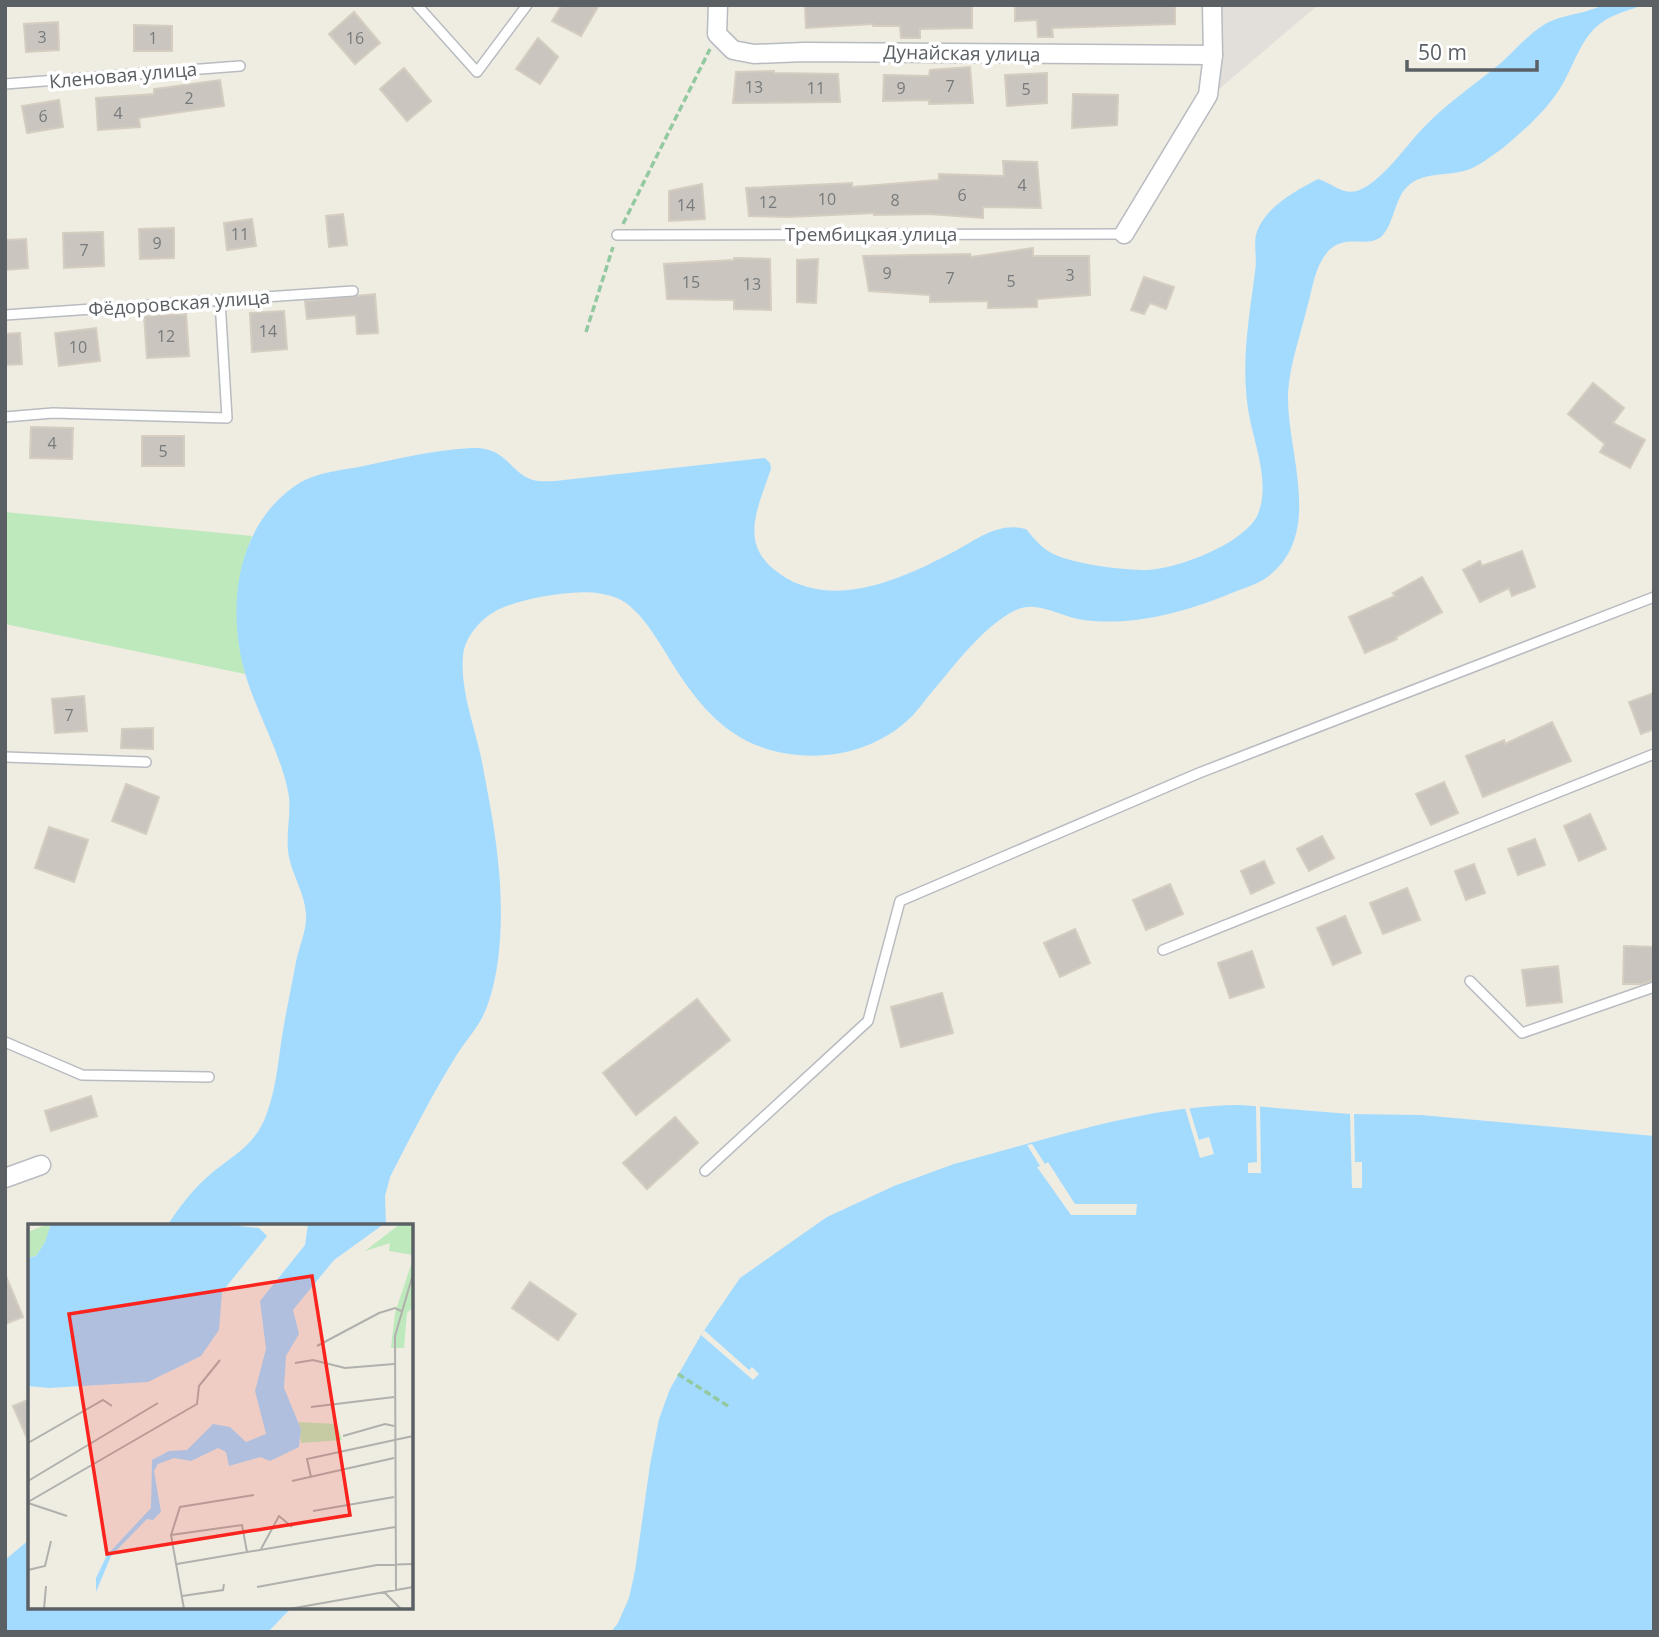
<svg xmlns="http://www.w3.org/2000/svg" width="1659" height="1637" font-family="'Open Sans',sans-serif">
<style>
.industrial{fill:#e2dfda}
.green{fill:#bee9bc}
.water{fill:#a3dbff}
.pier{fill:#efece2}
.building{fill:#cac6bf;stroke:#d4cdc0;stroke-width:2}
.lines{fill:none;stroke-linecap:round;stroke-linejoin:round}
.lane-casing{stroke:#b8bbc0;stroke-width:12}
.street-casing{stroke:#b8bbc0;stroke-width:21}
.path{stroke:#93c9a0;stroke-width:3.5;stroke-dasharray:7 3.5;stroke-linecap:butt}
.lane{stroke:#fff;stroke-width:9}
.street{stroke:#fff;stroke-width:18}
.labels{text-anchor:middle;dominant-baseline:central;stroke-width:7;stroke-linejoin:round;paint-order:stroke}
.number-label{font-size:16px;fill:#777a7c}
.street-label{font-size:19px;fill:#5b6065;stroke:#fff}
.inset-road{fill:none;stroke:#b0b0ac;stroke-width:2}
.view{fill:#fb231d;fill-opacity:0.15;stroke:#fb231d;stroke-width:3.5}
.inset-edge{fill:none;stroke:#5b6065;stroke-width:3.5}
</style>
<rect width="100%" height="100%" fill="#efece2"/>
<polygon class="industrial" points="1217,5 1318,5 1218,90"/>
<polygon class="green" points="5,512 252,536 245,555 237,627 245,674 5,624"/>
<g class="water">
<path d="M1603,5H1643C1630,10 1613,14 1601,23C1580,38 1573,69 1559,90C1544,113 1523,131 1503,148C1491,156 1477,168 1464,171C1445,176 1425,172 1409,185C1394,198 1395,222 1382,236C1365,251 1340,228 1322,260C1314,273 1312,290 1308,304C1301,333 1290,363 1288,393C1286,452 1326,535 1266,578C1257,584 1245,588 1234,592C1186,612 1130,628 1078,619C1054,614 1035,599 1012,612C980,630 955,665 931,693C924,701 917,712 909,719C872,754 817,763 770,750C718,735 690,693 664,650C653,633 638,608 619,599C594,588 565,593 540,597C517,602 494,607 478,625C470,634 464,644 463,656C460,689 474,725 481,757C488,794 496,833 499,871C503,915 502,978 482,1018C475,1031 464,1043 456,1056C432,1095 411,1136 390,1177L385,1196L386,1226H167C178,1209 190,1193 205,1179C230,1156 255,1148 267,1113C275,1091 278,1066 281,1043C285,1016 291,989 296,962C299,946 307,931 306,914C305,894 293,877 289,857C285,837 291,817 289,797C283,757 256,712 245,673C226,606 236,522 301,482C317,473 341,470 359,467C396,459 434,450 472,448C507,447 509,472 533,480C540,482 548,481 555,481L765,458L770,463L771,469C757,510 738,545 780,574C834,612 906,577 957,550C979,538 999,522 1026,529C1035,540 1044,551 1058,556C1082,565 1122,570 1147,570C1177,569 1246,543 1258,514C1271,481 1253,442 1248,409C1241,361 1249,319 1255,272C1258,255 1251,240 1260,225C1271,204 1297,190 1318,179C1332,183 1342,195 1357,191C1382,183 1409,141 1427,124C1450,101 1477,83 1502,62C1515,50 1527,36 1542,26C1560,14 1583,15 1603,5Z"/>
<path d="M1240,1105L1350,1114L1421,1115L1654,1136V1632H611L618,1623L629,1598L635,1571L650,1465L659,1419L670,1389L701,1335L740,1278L827,1217L894,1186L954,1164C1049,1139 1142,1106 1240,1105Z"/>
<polygon points="30,1539 30,1607 292,1607 268,1632 5,1632 5,1560"/>
</g>
<g class="pier">
<polygon points="1256,1106 1260,1106 1261,1173 1248,1173 1248,1163 1257,1162"/>
<polygon points="1189,1107 1199,1140 1209,1137 1214,1154 1200,1158 1185,1108"/>
<polygon points="1350,1114 1354,1114 1355,1162 1362,1162 1362,1188 1352,1188"/>
<polygon points="1032,1144 1045,1164 1048,1162 1075,1204 1137,1204 1136,1215 1071,1215 1037,1167 1040,1166 1027,1145"/>
<polygon points="704,1330 749,1370 752,1367 759,1374 753,1380 701,1335"/>
</g>
<g class="building">
<polygon points="562,5 599,5 581,36 552,21"/>
<polygon points="805,5 972,5 972,28 920,29 920,38 901,38 900,26 873,26 873,24 806,28"/>
<polygon points="1015,5 1175,5 1175,24 1052,28 1053,37 1038,37 1037,20 1015,21"/>
<polygon points="354,12 380,43 355,64 329,34"/>
<polygon points="58,22 59,50 26,52 24,24"/>
<polygon points="134,25 172,26 172,51 134,51"/>
<polygon points="538,38 558,57 540,84 516,69"/>
<polygon points="970,67 973,103 929,104 929,100 883,101 884,75 929,76 930,70"/>
<polygon points="404,68 431,101 407,121 380,89"/>
<polygon points="774,71 774,73 838,74 840,102 733,103 736,72"/>
<polygon points="1047,73 1047,103 1007,106 1005,75"/>
<polygon points="220,80 224,106 139,118 140,127 98,130 96,98 154,94 154,89"/>
<polygon points="1073,94 1118,95 1117,125 1072,128"/>
<polygon points="59,100 63,127 27,133 22,106"/>
<polygon points="1003,161 1037,162 1041,208 983,207 983,218 929,214 874,215 874,213 789,217 749,216 746,188 852,183 852,187 939,180 939,174 1004,176"/>
<polygon points="702,184 705,219 669,221 669,191"/>
<polygon points="343,214 347,245 329,247 326,216"/>
<polygon points="252,219 256,246 227,250 224,223"/>
<polygon points="174,228 174,258 140,259 139,229"/>
<polygon points="103,232 104,266 64,268 63,233"/>
<polygon points="26,239 28,268 5,270 5,240"/>
<polygon points="1033,248 1033,256 1089,256 1090,295 1037,299 1037,307 988,308 988,301 930,302 930,295 869,291 863,256 970,254 971,257"/>
<polygon points="734,258 770,259 771,310 734,309 734,300 667,299 664,264 734,260"/>
<polygon points="818,259 816,303 797,302 797,260"/>
<polygon points="1144,277 1174,287 1166,309 1150,303 1144,314 1131,310"/>
<polygon points="375,294 378,333 357,334 356,315 307,319 305,301"/>
<polygon points="284,311 287,349 252,352 250,313"/>
<polygon points="186,314 189,356 147,358 144,316"/>
<polygon points="96,328 100,361 59,366 55,333"/>
<polygon points="20,333 22,364 5,365 5,334"/>
<polygon points="1593,383 1624,408 1613,423 1645,440 1630,468 1600,452 1605,444 1568,414"/>
<polygon points="31,427 73,428 72,459 30,458"/>
<rect x="142" y="436" width="42" height="30"/>
<polygon points="1522,551 1535,587 1512,596 1509,588 1480,602 1463,570 1480,561 1482,566"/>
<polygon points="1422,577 1442,612 1396,637 1397,639 1365,653 1349,617 1395,596 1393,593"/>
<polygon points="1654,693 1654,729 1641,734 1629,702"/>
<polygon points="84,696 87,731 55,733 52,699"/>
<polygon points="1552,722 1571,761 1483,797 1466,756 1504,740 1505,744"/>
<polygon points="153,728 153,749 121,748 122,729"/>
<polygon points="1444,782 1458,813 1431,825 1416,794"/>
<polygon points="126,784 159,797 146,834 112,821"/>
<polygon points="1590,814 1606,849 1579,861 1564,826"/>
<polygon points="49,827 88,840 74,882 35,868"/>
<polygon points="1322,836 1334,858 1309,871 1297,849"/>
<polygon points="1535,839 1545,865 1518,875 1508,849"/>
<polygon points="1264,861 1274,883 1251,894 1241,871"/>
<polygon points="1474,864 1485,893 1466,900 1455,871"/>
<polygon points="1170,884 1183,914 1146,930 1133,900"/>
<polygon points="1407,888 1420,920 1383,934 1370,903"/>
<polygon points="1345,916 1361,953 1333,965 1317,928"/>
<polygon points="1075,929 1090,963 1060,977 1044,943"/>
<polygon points="1624,946 1654,947 1654,980 1641,984 1623,984"/>
<polygon points="1252,951 1264,987 1230,998 1218,963"/>
<polygon points="1558,966 1562,1002 1527,1006 1522,970"/>
<polygon points="942,993 953,1033 901,1047 891,1007"/>
<polygon points="697,999 730,1040 636,1115 603,1073"/>
<polygon points="91,1096 97,1116 51,1131 45,1111"/>
<polygon points="675,1117 698,1143 647,1189 623,1163"/>
<polygon points="5,1274 23,1317 5,1324"/>
<polygon points="530,1282 576,1314 558,1340 512,1308"/>
<polygon points="30,1399 30,1445 13,1406"/>
</g>
<g class="lines">
<defs>
<g id="lane">
<polyline points="417,5 477,72 527,5"/>
<polyline points="5,84 240,66"/>
<polyline points="617,235 1124,234"/>
<polyline points="5,315 353,291"/>
<polyline points="5,417 53,413 227,418 220,300"/>
<polyline points="5,757 146,762"/>
<polyline points="1163,950 1654,754"/>
<polyline points="1470,981 1522,1033 1654,987"/>
<polyline points="5,1042 82,1075 209,1077"/>
<polyline points="705,1171 868,1021 900,901 1199,773 1654,597"/>
</g>
<g id="street">
<polyline points="718,5 717,34 733,50 754,54 804,52 1213,55"/>
<polyline points="1124,234 1208,95 1213,55 1212,5"/>
<polyline points="5,1178 41,1165"/>
</g>
</defs>
<use href="#lane" class="lane-casing"/>
<use href="#street" class="street-casing"/>
<g class="path">
<polyline points="623,224 710,49"/>
<polyline points="586,332 613,247"/>
<polyline points="678,1374 731,1408"/>
</g>
<use href="#lane" class="lane"/>
<use href="#street" class="street"/>
</g>
<g class="labels">
<g class="number-label">
<text x="42" y="37">3</text>
<text x="153" y="38">1</text>
<text x="355" y="38">16</text>
<text x="950" y="86">7</text>
<text x="754" y="87">13</text>
<text x="816" y="88">11</text>
<text x="901" y="88">9</text>
<text x="1026" y="89">5</text>
<text x="189" y="98">2</text>
<text x="118" y="113">4</text>
<text x="43" y="116">6</text>
<text x="1022" y="185">4</text>
<text x="962" y="195">6</text>
<text x="827" y="199">10</text>
<text x="895" y="200">8</text>
<text x="768" y="202">12</text>
<text x="686" y="205">14</text>
<text x="240" y="234">11</text>
<text x="157" y="243">9</text>
<text x="84" y="250">7</text>
<text x="887" y="273">9</text>
<text x="1070" y="275">3</text>
<text x="950" y="278">7</text>
<text x="1011" y="281">5</text>
<text x="691" y="282">15</text>
<text x="752" y="284">13</text>
<text x="268" y="331">14</text>
<text x="166" y="336">12</text>
<text x="78" y="347">10</text>
<text x="52" y="443">4</text>
<text x="163" y="451">5</text>
<text x="69" y="715">7</text>
</g>
<g class="street-label">
<text transform="translate(962 53) rotate(1)">Дунайская улица</text>
<text transform="translate(123 75) rotate(-5)">Кленовая улица</text>
<text x="871" y="234">Трембицкая улица</text>
<text transform="translate(179 303) rotate(-4)">Фёдоровская улица</text>
</g>
</g>
<g transform="translate(28 1224)">
<rect width="385" height="385" fill="#efece2"/>
<path d="M20,0L24,7L17,18L8,32L0,34V8ZM372,0H385V31L361,27L362,19L337,27ZM385,35V83L379,89L376,124H363L367,89ZM271,198L309,200L314,216L273,219Z" fill="#bee9bc"/>
<path d="M23,0H190L231,4L239,12L194,68L191,106L173,132L120,158L21,164L0,162V34L8,32L17,18ZM280,0H356L306,36L265,86L271,110L258,132L256,164L273,205L271,223L242,237L232,233L201,242L198,228L190,224L163,237L146,234L130,240L126,247L133,288L125,296L119,295L83,332L68,368V354L79,331L123,284L124,236L141,227L159,226L185,200L202,203L218,218L238,210L227,167L238,125L232,77L277,21Z" fill="#a3dbff"/>
<path class="inset-road" d="M289,122L351,89L367,84L373,87M267,139L285,136L317,144L366,140M283,183L366,173M315,212L357,200L366,202M0,219L75,176L84,182M283,253L279,235L385,212M0,257L130,179M264,257L366,234M0,278L169,180L171,162L192,136M0,279L39,292M285,287L366,273M143,311L214,301L219,328M233,325L251,292L264,303M149,340L367,303M0,346L17,342L23,317M229,363L349,341L385,340M368,366L367,112L385,50M356,368L373,385M154,372L195,366L196,360M16,385L18,362M156,385L143,311L152,283L226,271M261,385L385,363"/>
<path class="view" d="M284,52L322,291L79,330L41,90Z"/>
<rect width="385" height="385" class="inset-edge"/>
</g>
<rect width="1659" height="1637" fill="none" stroke="#5b6065" stroke-width="14"/>
<path d="M1407 60v10h130v-10" fill="none" stroke="#5b6065" stroke-width="3.5"/>
<text x="1418" y="60" font-size="21" fill="#5b6065" stroke="#ffffff" stroke-width="5" paint-order="stroke">50 m</text>
</svg>
